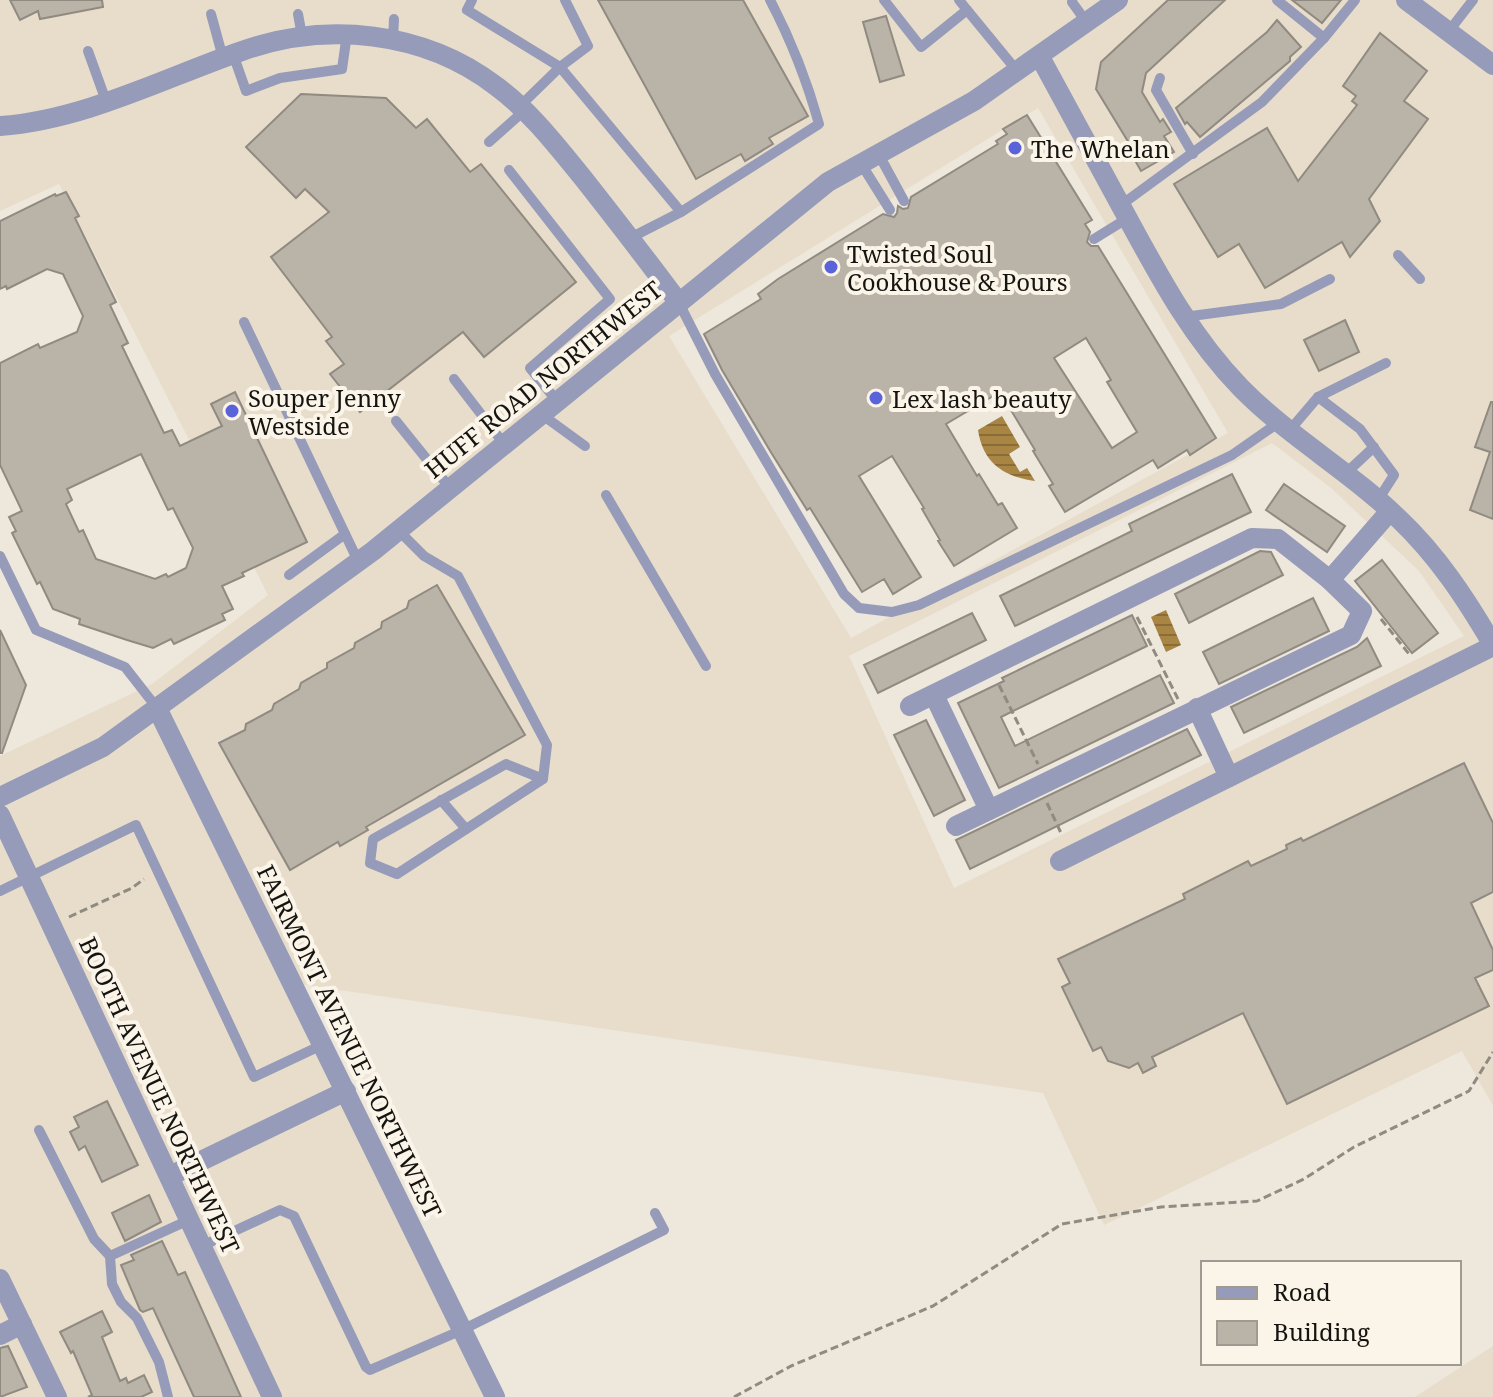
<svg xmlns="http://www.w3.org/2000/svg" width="1493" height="1397" font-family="'Noto Serif',serif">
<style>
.built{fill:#e8ddcb;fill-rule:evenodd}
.water{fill:url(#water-rules)}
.building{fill:#b9b3a8;stroke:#908a80;stroke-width:2;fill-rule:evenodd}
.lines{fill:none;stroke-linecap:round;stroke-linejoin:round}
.path{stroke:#8f8a82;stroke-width:3;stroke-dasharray:8 4;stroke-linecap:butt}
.lane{stroke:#959bb8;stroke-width:10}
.street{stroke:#959bb8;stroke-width:20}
.poi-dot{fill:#5b63da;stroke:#fbf5e9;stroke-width:3}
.labels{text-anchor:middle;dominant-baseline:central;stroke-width:8;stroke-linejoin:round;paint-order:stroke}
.poi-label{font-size:24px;fill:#161410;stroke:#fbf5e9;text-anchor:start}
.street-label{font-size:24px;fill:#161410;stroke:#fbf5e9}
</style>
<defs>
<pattern id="water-rules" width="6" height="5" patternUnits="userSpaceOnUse" patternTransform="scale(2)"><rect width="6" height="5" fill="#a98543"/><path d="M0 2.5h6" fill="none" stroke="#896c37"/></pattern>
</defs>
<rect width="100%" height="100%" fill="#eee7dc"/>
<g class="built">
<path d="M0,0H1493V1106L1462,1051L1104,1225L1043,1093L285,982L495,1397H0V756L152,684L268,595L59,184L0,211ZM1038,108L1228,433L851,638L669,336ZM1272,443L1331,488L1419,571L1464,636L954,888L849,656Z"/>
<polygon points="1493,1346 1493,1397 1415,1397"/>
</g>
<g class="water">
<path d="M1002,416L1020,447L1009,454L1020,472L1027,468L1035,481C1004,477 983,463 978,430Z"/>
<polygon points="1166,610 1181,645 1166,652 1151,617"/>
</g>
<g class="building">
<polygon points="10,0 102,0 103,7 40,19 38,11 20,20"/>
<polygon points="598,0 743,0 808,116 769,138 773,144 745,161 741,154 696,179"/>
<polygon points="1168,0 1225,0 1146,73 1142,92 1160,122 1163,119 1171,132 1164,136 1174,152 1141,171 1132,155 1135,153 1096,89 1101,62"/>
<polygon points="1292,0 1341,0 1322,23"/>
<polygon points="886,16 904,75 880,82 863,22"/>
<polygon points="1277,20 1301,47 1290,57 1290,61 1200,137 1187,122 1185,124 1176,108 1267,32"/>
<polygon points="1380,33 1427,71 1404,101 1428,119 1369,199 1380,221 1350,257 1342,242 1265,288 1239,244 1218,257 1174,184 1267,128 1298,181 1357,105 1352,101 1356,96 1343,86"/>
<polygon points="301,94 386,98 416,128 427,119 470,172 481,164 576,282 484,357 463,332 360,412 330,374 344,364 326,341 332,337 271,257 329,212 305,189 296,198 246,147"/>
<path d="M1027,115L1092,220L1085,224L1090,232L1087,242L1091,246H1098L1216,438L1190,455L1187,450L1158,468L1153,460L1065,512L1049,486L1053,484L1033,451L1035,450L1000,392L946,424L977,476L979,474L998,505L1002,503L1017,528L954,566L938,541L940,540L922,509L924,508L892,456L859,476L921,577L893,594L884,579L862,592L810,508L807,510L772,454L722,370L704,334L761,299L758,294L778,279L883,214L894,217L897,213L898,206L903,209L908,208L911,197L998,144L996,141L1007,134L1003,129ZM1086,338L1111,380L1107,382L1137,432L1112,448L1054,358Z"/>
<path d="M66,192L79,216L75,218L116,302L110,305L128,343L122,346L164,433L172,430L180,446L222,426L211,404L235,392L307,542L242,573L244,576L222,586L233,609L222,614L225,620L174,644L171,639L153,648L127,640L79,624L80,619L53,609L40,582L37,584L12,533L16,531L9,517L22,511L0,465V363L38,344L40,348L77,332L83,316L63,274L47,269L7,289L6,286L0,289V221L55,194L56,196ZM141,454L168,510L173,508L193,548L186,568L168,577L166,574L155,579L96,559L83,530L79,532L66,504L72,500L67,489Z"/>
<polygon points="1345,320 1359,352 1319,371 1304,340"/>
<polygon points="1491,402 1493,402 1493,519 1470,510 1490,452 1475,447"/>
<polygon points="1232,474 1251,512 1015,626 1000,596 1132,531 1129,524"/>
<polygon points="1284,484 1345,526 1327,552 1266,510"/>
<polygon points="1260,551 1271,552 1283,575 1189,623 1175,594"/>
<polygon points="1382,560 1438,633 1412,653 1355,581"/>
<polygon points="437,585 525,735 366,827 368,830 340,846 338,842 290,870 219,743 245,730 246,724 272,710 274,704 299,689 301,683 327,668 327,663 354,648 355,643 381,628 382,622 407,608 409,601"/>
<polygon points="1313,598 1329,631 1219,684 1203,652"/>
<polygon points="972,613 986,640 878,693 864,665"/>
<polygon points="1132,615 1147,646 1001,717 1015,746 1160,675 1174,703 999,788 958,703 1004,681 1002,678"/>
<polygon points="0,630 26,685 2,753 0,753"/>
<polygon points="1367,638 1381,666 1244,733 1231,707 1357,647"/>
<polygon points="926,720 965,800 934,816 894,735"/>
<polygon points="1187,729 1201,755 970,869 956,840"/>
<polygon points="1464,763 1493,823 1493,892 1471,903 1493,950 1493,970 1475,978 1489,1006 1287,1104 1243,1013 1152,1057 1156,1066 1143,1073 1138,1063 1129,1068 1108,1061 1101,1047 1093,1051 1062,987 1070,983 1058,959 1185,899 1183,894 1248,861 1251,866 1287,849 1286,845 1301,838 1303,841"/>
<polygon points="107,1101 138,1165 102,1182 85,1146 79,1150 70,1132 79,1127 74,1117"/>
<polygon points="149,1195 161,1222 125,1241 112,1213"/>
<polygon points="162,1241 178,1275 185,1272 241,1397 194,1397 153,1308 143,1312 140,1310 121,1265 134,1260 131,1255"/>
<polygon points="102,1311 112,1332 102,1337 120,1381 126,1378 128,1383 144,1375 152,1392 141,1397 88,1397 92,1395 73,1351 71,1353 60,1332"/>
<polygon points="8,1346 27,1387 0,1397 0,1348"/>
</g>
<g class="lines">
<g class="path">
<polyline points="1137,617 1178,699"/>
<polyline points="1381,619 1409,654"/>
<polyline points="999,685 1038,764"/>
<polyline points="1047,803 1061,833"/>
<polyline points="69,917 132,888 144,879"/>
<polyline points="734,1397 791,1366 933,1306 1062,1224 1161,1207 1257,1201 1304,1179 1354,1147 1469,1091 1493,1052"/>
</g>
<g class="lane">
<polyline points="472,0 467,10 560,67 588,46 565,0"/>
<polyline points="884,0 921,47 967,10 959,0"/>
<polyline points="1277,0 1324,38"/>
<polyline points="1072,2 1087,23"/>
<polyline points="967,10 1018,72"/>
<polyline points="211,14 223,58"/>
<polyline points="298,14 302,36"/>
<polyline points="1449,31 1473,0"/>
<polyline points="393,39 394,19"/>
<polyline points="88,51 106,101"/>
<polyline points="233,54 246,91 280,78 342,69 347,34"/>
<polyline points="1160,78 1156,90 1193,154"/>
<polyline points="520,106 560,67 681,212"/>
<polyline points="489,142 525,110"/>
<polyline points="878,153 904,201"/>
<polyline points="860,162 890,210"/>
<polyline points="509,170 610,299 530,368 557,401"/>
<polyline points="1121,205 1262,102 1324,38 1355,0"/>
<path d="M630,238L681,212L819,124C807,81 791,40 770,0"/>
<polyline points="1094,239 1128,218"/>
<polyline points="1398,255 1420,279"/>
<polyline points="679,303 715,374 844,594 859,608 892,612 919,605 1232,455 1278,423"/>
<polyline points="1184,317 1281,304 1330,279"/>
<polyline points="244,322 358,561"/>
<polyline points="454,379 504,444"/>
<polyline points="1318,397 1360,429 1394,475 1378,500"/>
<polyline points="541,414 585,446"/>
<polyline points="396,421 450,488"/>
<polyline points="1289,431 1318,397 1386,363"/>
<polyline points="1345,474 1374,447"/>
<polyline points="606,495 706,666"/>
<polyline points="398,530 424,556 458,576 547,745 543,779 397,874 370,863 373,839 506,764 543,779"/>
<polyline points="0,556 36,630 125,667 157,708"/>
<polyline points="289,575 345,534"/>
<polyline points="441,800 466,829"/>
<polyline points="0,891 136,825 254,1077 322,1045"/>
<polyline points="39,1130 94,1239 110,1256"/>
<polyline points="202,1246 280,1210 294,1216 366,1367 370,1370 462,1330 664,1230 655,1213"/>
<polyline points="168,1397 159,1362 137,1318 121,1302 112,1284 110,1256 189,1220"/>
</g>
<g class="street">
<polyline points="1406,0 1493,65"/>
<path d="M1040,57C1067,107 1094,156 1121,206C1156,270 1189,335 1241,388C1289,437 1350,471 1399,519C1438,556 1466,599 1493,645"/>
<path d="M0,126C84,120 164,78 242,51C326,21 424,31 496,86C530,111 556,145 583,178C616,220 648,261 679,303"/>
<polyline points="1330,580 1390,511"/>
<polyline points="934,695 989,810"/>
<polyline points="910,706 1252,538 1278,539 1330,580 1362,611 1351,635 956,826"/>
<polyline points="157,708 495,1397"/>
<polyline points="1197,708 1229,777"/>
<polyline points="0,797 103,747 373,551 828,182 974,101 1118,0"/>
<polyline points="0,815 272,1397"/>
<polyline points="1060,861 1493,646"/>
<polyline points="170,1176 346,1091"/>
<polyline points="0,1279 57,1397"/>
<polyline points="0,1335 22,1324"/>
</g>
</g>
<g class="poi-dot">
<circle cx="1015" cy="148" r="8"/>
<circle cx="831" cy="267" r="8"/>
<circle cx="876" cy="398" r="8"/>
<circle cx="232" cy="411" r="8"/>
</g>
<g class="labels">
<g class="poi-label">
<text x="1031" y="148">The Whelan</text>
<text x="847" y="253">Twisted Soul<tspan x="847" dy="28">Cookhouse &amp; Pours</tspan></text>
<text x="248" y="397">Souper Jenny<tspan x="248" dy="28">Westside</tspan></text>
<text x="892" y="398">Lex lash beauty</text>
</g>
<g class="street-label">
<text transform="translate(543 379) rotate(-39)">HUFF ROAD NORTHWEST</text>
<text transform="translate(350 1041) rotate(64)">FAIRMONT AVENUE NORTHWEST</text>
<text transform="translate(160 1095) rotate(65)">BOOTH AVENUE NORTHWEST</text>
</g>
</g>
<rect x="1201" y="1261" width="260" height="104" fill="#fbf5e9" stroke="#9f9b92" stroke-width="2"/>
<rect x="1217" y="1287" width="40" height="12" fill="#959bb8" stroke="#9f9b92" stroke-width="2"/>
<text x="1273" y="1301" font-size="24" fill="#161410">Road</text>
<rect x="1217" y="1321" width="40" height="24" fill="#b9b3a8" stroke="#9f9b92" stroke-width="2"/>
<text x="1273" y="1341" font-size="24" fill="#161410">Building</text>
</svg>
